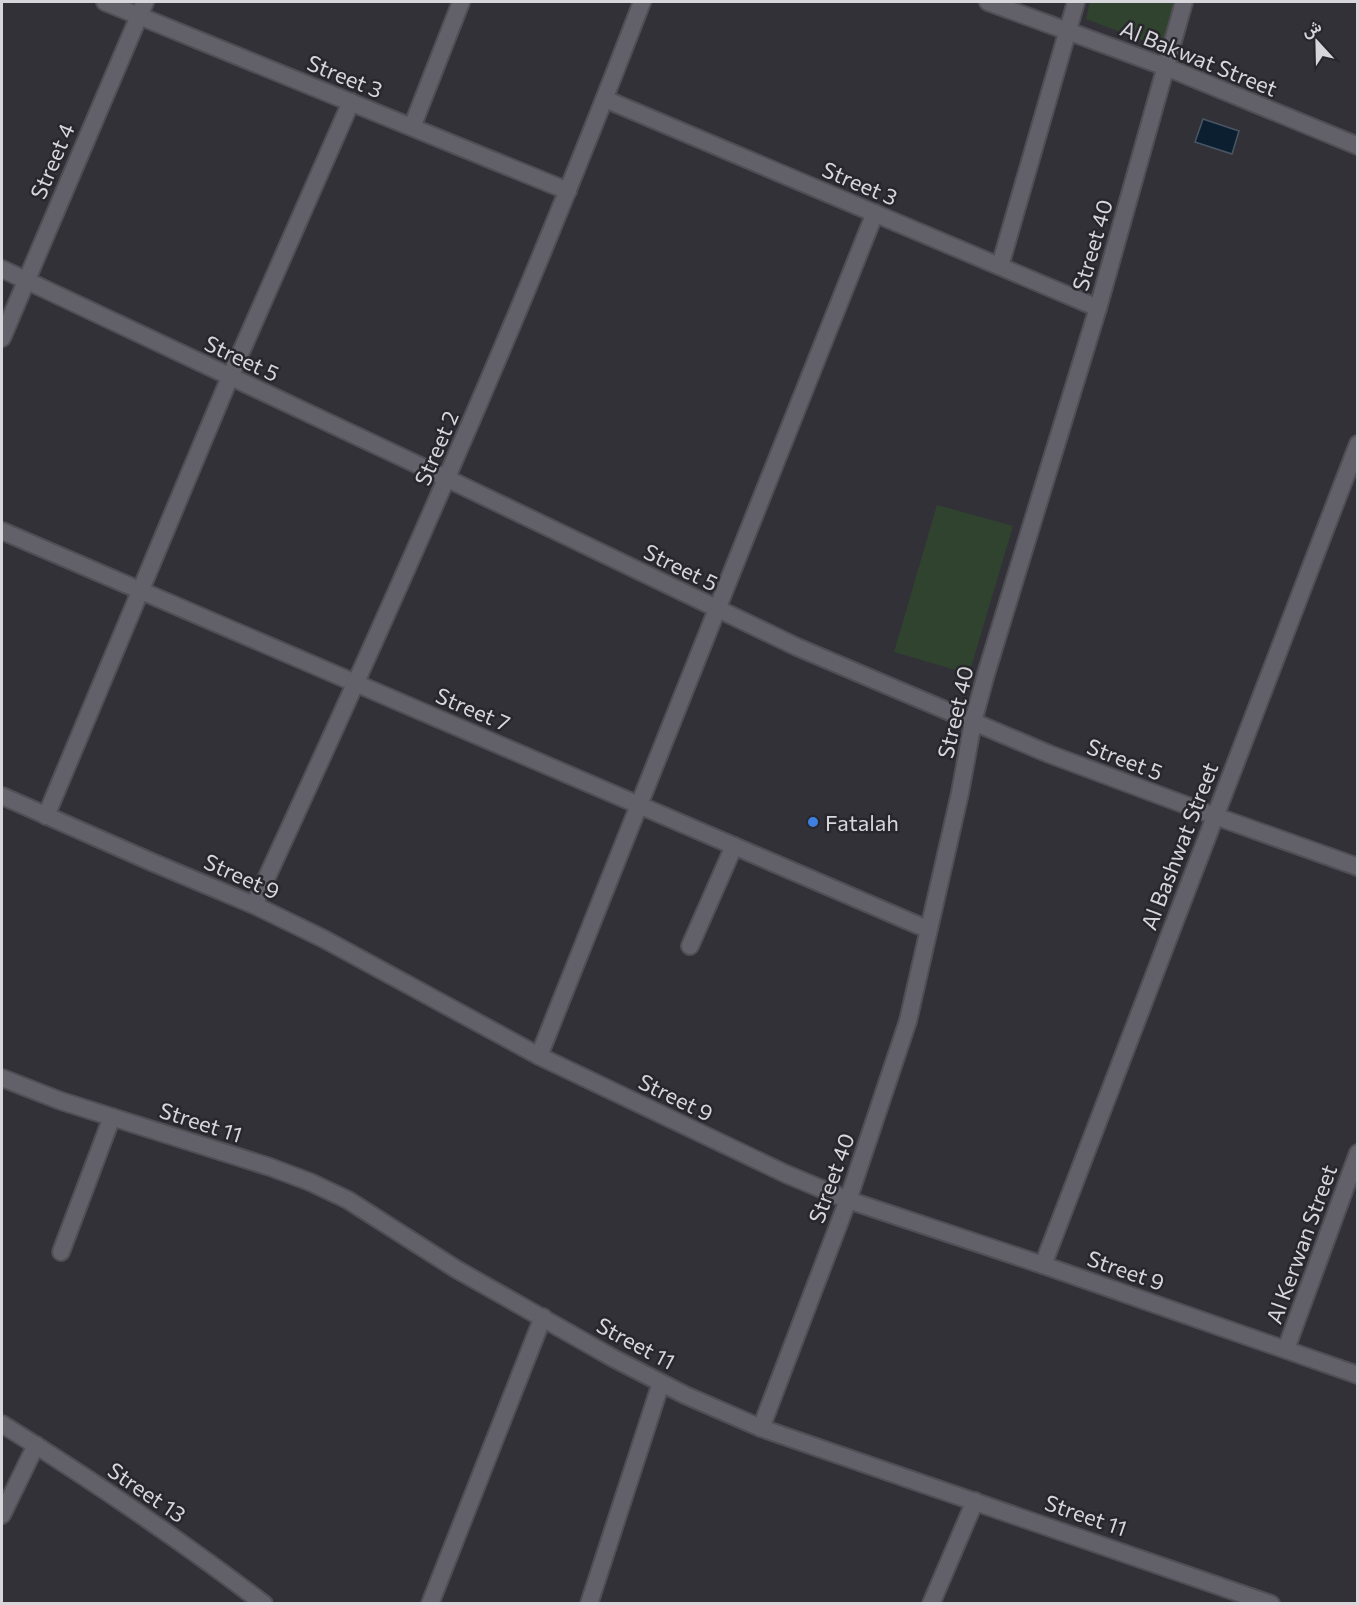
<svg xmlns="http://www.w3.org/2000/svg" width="1359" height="1605" font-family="Commissioner,Vazirmatn,sans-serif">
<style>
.green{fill:#2f432f}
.water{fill:#0c1f31;stroke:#495664;stroke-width:1.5}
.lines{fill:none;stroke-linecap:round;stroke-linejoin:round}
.minor-casing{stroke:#4f4e54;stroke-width:20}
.minor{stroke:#626069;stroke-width:16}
.shop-dot{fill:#3f7fe0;stroke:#28272e;stroke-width:2}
.labels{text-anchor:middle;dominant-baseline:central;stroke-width:5;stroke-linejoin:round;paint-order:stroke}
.street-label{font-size:22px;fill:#d7d6db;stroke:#28272e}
.poi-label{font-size:22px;fill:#d7d6db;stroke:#28272e;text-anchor:start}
</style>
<rect width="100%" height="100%" fill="#323138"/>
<g class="green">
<polygon points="1090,2 1176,2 1163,48 1086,19"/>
<polygon points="937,505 1013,526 969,674 894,652"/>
</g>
<polygon class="water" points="1203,119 1239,131 1232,154 1195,142"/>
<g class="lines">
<defs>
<g id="minor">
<polyline points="105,2 568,191"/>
<polyline points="988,2 1166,67 1358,146"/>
<polyline points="605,99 1098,308"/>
<polyline points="412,127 461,2"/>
<polyline points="1000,266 1076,2"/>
<polyline points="2,269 448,479 797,647 1049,754 1215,816 1358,867"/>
<polyline points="2,338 145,2"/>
<polyline points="2,531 927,929"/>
<polyline points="2,796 154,863 254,905 324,939 539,1056 786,1174 848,1200 1043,1265 1358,1375"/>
<polyline points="46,816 230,377 351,102"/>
<path d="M254,905C392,607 525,308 642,2"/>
<polyline points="690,946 734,846"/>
<polyline points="539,1056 875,213"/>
<polyline points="2,1078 61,1101 270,1167 310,1182 348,1200 456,1269 613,1358 685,1395 761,1428 1271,1604"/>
<polyline points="61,1252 112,1117"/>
<polyline points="1043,1265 1358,444"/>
<polyline points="1286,1349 1358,1153"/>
<path d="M2,1424C92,1480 179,1539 264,1604"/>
<polyline points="761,1428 848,1200 908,1021 960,793 973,722 986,674 1098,308 1184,2"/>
<polyline points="2,1515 36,1445"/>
<polyline points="430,1604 543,1317"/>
<polyline points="589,1604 661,1383"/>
<polyline points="931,1604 975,1501"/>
</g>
</defs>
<use href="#minor" class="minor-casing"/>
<use href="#minor" class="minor"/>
</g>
<circle class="shop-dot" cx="813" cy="822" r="6"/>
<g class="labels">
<g class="street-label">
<text transform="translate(1199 58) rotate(22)">Al Bakwat Street</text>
<text transform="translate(345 76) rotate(22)">Street 3</text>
<text transform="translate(52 161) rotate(-67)">Street 4</text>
<text transform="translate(860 183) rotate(23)">Street 3</text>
<text transform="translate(1092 245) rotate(-74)">Street 40</text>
<text transform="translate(242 358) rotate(25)">Street 5</text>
<text transform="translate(436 448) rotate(-67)">Street 2</text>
<text transform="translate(681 567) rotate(26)">Street 5</text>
<text transform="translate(473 709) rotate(23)">Street 7</text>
<text transform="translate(955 712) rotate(-77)">Street 40</text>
<text transform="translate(1125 759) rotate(21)">Street 5</text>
<text transform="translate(1179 846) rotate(-69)">Al Bashwat Street</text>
<text transform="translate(242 876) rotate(24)">Street 9</text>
<text transform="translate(676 1097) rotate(26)">Street 9</text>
<text transform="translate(201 1122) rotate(18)">Street 11</text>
<text transform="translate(831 1178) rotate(-70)">Street 40</text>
<text transform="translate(1301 1244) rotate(-70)">Al Kerwan Street</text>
<text transform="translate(1126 1270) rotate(19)">Street 9</text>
<text transform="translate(636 1343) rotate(28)">Street 11</text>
<text transform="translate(147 1492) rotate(34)">Street 13</text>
<text transform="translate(1086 1515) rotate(19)">Street 11</text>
</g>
<g class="poi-label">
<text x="825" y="822">Fatalah</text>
</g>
</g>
<rect width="1359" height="1605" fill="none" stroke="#d7d6db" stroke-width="6"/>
<g transform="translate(1317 42) rotate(338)" stroke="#28272e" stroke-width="4.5" paint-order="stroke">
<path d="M0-4.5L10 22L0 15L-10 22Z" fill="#d7d6db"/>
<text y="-9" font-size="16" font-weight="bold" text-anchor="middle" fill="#d7d6db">ش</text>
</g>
</svg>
